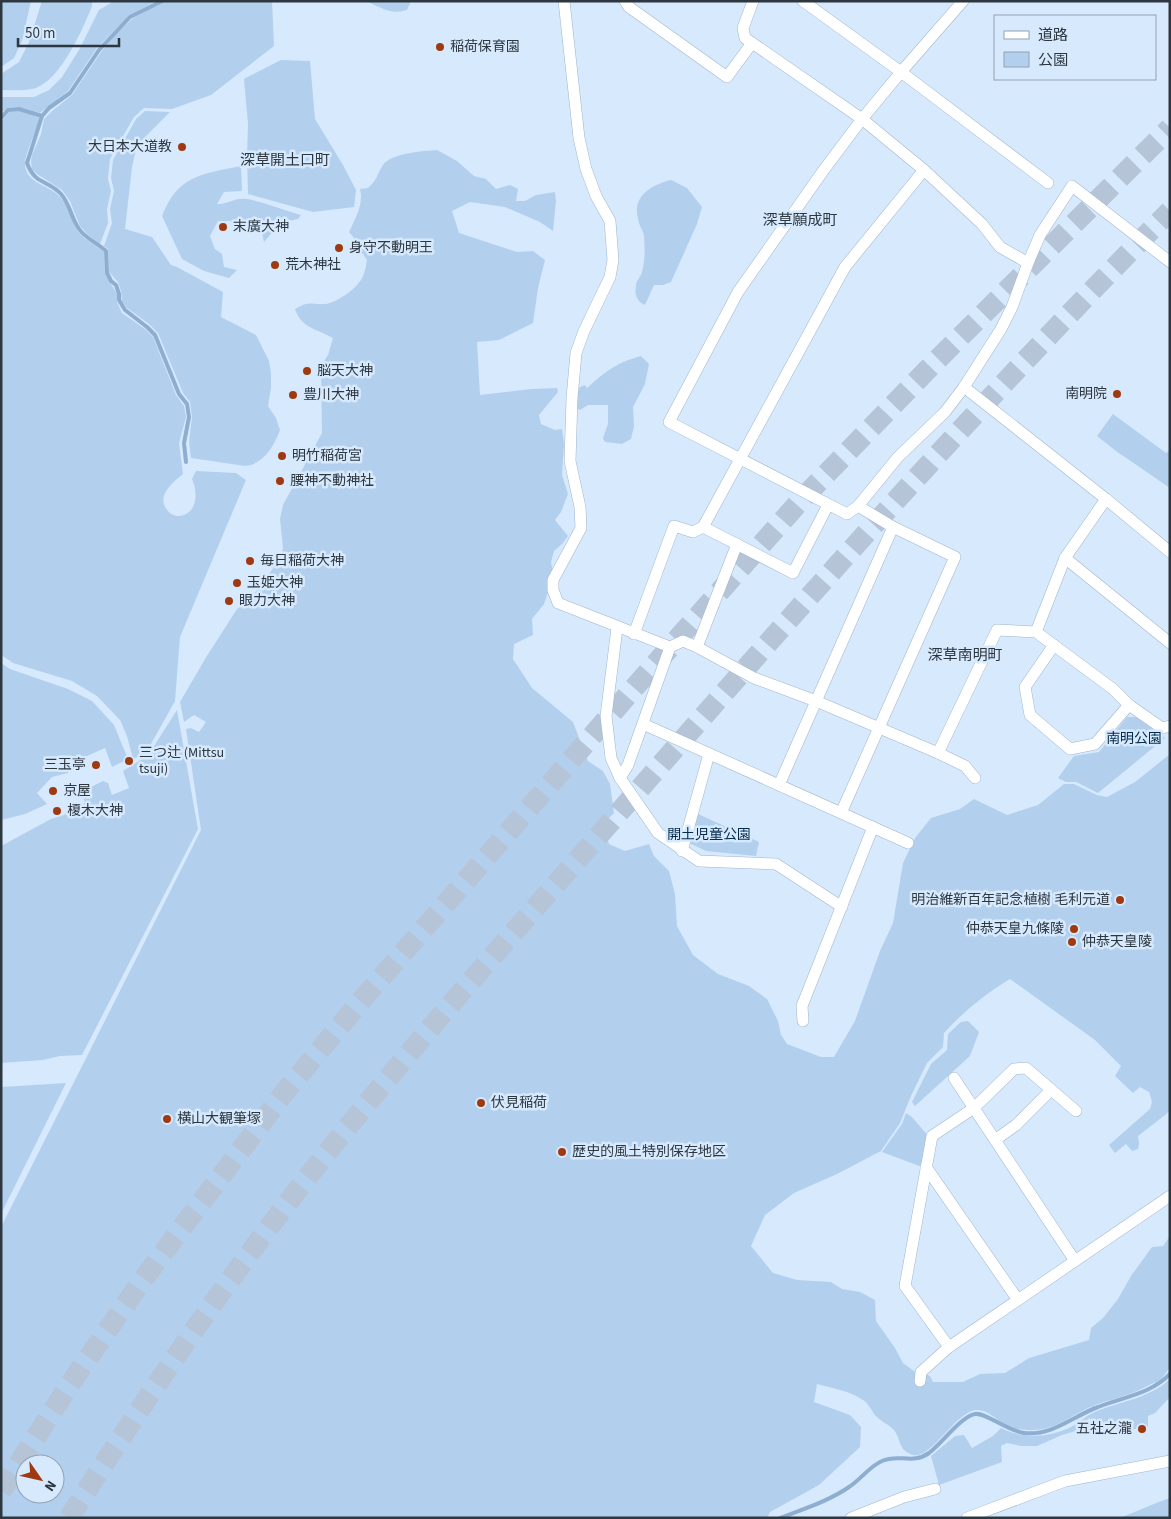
<svg xmlns="http://www.w3.org/2000/svg" width="1171" height="1519" font-family="'Source Sans 3','Noto Sans JP',sans-serif">
<style>
.green{fill:#b2d0ee;fill-rule:evenodd}
.lines{fill:none;stroke-linecap:round;stroke-linejoin:round}
.stream{stroke:#8daed0;stroke-width:4}
.motorway-tunnel{stroke:#b5c5d7;stroke-width:21;stroke-dasharray:21 11;stroke-linecap:butt}
.minor-casing{stroke:#9fb5cd;stroke-width:12}
.minor{stroke:#fff;stroke-width:11}
.poi-dot{fill:#9f3910;stroke:#d7e9fd;stroke-width:2}
.labels{text-anchor:middle;dominant-baseline:central;stroke-width:5;stroke-linejoin:round;paint-order:stroke}
.poi-label{font-size:14px;fill:#2d3740;stroke:#d7e9fd;text-anchor:start}
.park-label{font-size:14px;fill:#042b4c;stroke:#d7e9fd}
.neighbourhood-label{font-size:15px;fill:#2d3740;stroke:#d7e9fd}
</style>
<rect width="100%" height="100%" fill="#d7e9fd"/>
<g class="green">
<polygon points="1,1 31,1 22,41 14,58 1,67"/>
<path d="M42,1H92V6C83,29 59,84 32,89C23,91 11,90 1,90V74L19,62L29,42Z"/>
<path d="M114,1H156L129,16L97,48L68,91L40,113C26,110 13,102 1,113V97H34L49,90L62,77L79,50L99,10Z"/>
<polygon points="166,1 272,1 274,46 211,95 172,109 144,108 134,117 110,159 108,179 111,191 107,209 108,223 100,244 87,234 80,226 70,201 62,190 37,174 32,169 31,162 32,155 41,134 44,119 52,111 72,95 101,52 114,36 132,19 148,9"/>
<path d="M366,1H411L407,10C390,15 382,8 366,1Z"/>
<polygon points="281,60 310,61 315,119 343,165 356,190 354,207 313,212 248,194 247,157 248,124 244,79"/>
<path d="M19,110L40,118C37,129 24,156 25,165C27,183 45,184 57,194C68,203 70,216 75,227C81,239 95,244 104,252L105,274L117,294V302L122,313L145,329L153,337L176,395L184,406L186,417L179,443L183,474C172,483 155,497 168,511C170,514 175,516 179,516C198,514 198,492 192,479L196,471L236,473L246,480L180,637L175,701L151,744L142,755L133,759L127,736L120,720L97,696L72,681L13,663L1,655V122L9,112Z"/>
<path d="M145,111L170,112L137,145L132,167L125,229L152,237L171,265L177,267L223,292L221,317L256,335L269,361L271,373V388L268,406L276,418L280,430C274,446 264,464 245,466L191,458L189,442L192,417L190,402L183,393L158,333L149,324L127,308L122,301L121,291L118,282L109,272L108,249L104,246L112,223L110,209L114,191L111,178L113,160L136,119Z"/>
<path d="M437,150L457,161L474,176L486,179L496,189L510,185L518,189L516,201H525L536,195L555,192L556,201L553,231L540,222L505,207L470,202L452,211L459,233L517,252L533,251L545,260L538,288L533,323L499,340L477,342L480,395L531,389L557,388L558,392L539,415L541,424L555,430L562,429L564,444L562,475L568,494L561,512L555,520L568,536L562,544L554,551L551,562L553,572L548,592L544,604L532,619L533,635L514,644L513,659L532,688L573,722L588,761L603,771L610,784L614,813L603,824L609,844L625,851L649,844L654,856L669,871L675,894L677,926L693,955L718,974L749,986L767,999L778,1021L781,1035L787,1044L821,1057H834L855,1021L880,951L893,923L903,863L915,838L931,818L960,809L974,799L1007,815L1038,805L1064,784H1074L1097,795L1107,797L1135,782L1170,754V1110L1165,1115L1138,1136L1139,1144L1138,1149L1132,1151L1126,1144L1115,1153L1109,1145L1150,1109L1152,1102L1149,1092L1140,1087L1133,1093L1115,1076L1121,1066L1095,1040L1010,979C985,994 963,1012 944,1033L943,1047L927,1063L911,1096L900,1123L881,1151L837,1174L794,1193L765,1215L751,1246L773,1273L797,1280L831,1282L842,1289L860,1292L875,1300L876,1321L895,1348L903,1363L922,1377L925,1374L930,1376L933,1382H963L980,1374L1005,1373L1029,1358L1089,1340L1091,1328L1103,1318L1118,1299L1131,1276L1152,1247L1163,1246L1170,1236V1367C1167,1371 1164,1376 1161,1379C1159,1381 1154,1383 1151,1384C1134,1394 1116,1398 1098,1404C1065,1416 1056,1435 1016,1429C1001,1427 991,1409 976,1410C955,1412 931,1460 913,1455C897,1450 902,1439 893,1429C888,1424 880,1421 875,1415C871,1410 869,1404 863,1400C850,1391 832,1388 817,1384L814,1402L850,1415L861,1427L860,1447L819,1485L770,1512L767,1518H1V1227L201,830L186,729L191,728L199,732L206,722L194,715L184,722L180,702L205,659L237,609L252,597L279,560L283,548L280,519L283,505L322,433L321,366L328,355L333,338C317,329 301,328 295,309C311,300 309,305 325,304C337,303 359,287 363,276C365,271 366,266 367,260L363,254L351,249L354,238L349,232C355,219 364,204 360,189L368,188C378,179 377,174 383,165C391,153 423,151 437,150ZM25,1464H55V1494H25Z"/>
<path d="M241,166L242,191L224,192L217,204C228,204 236,197 247,199C265,202 283,210 301,215L298,219L280,223L264,242L261,229L229,221H218L210,236L215,249L222,254L224,267L237,270L229,278L204,271L182,259L162,216C178,175 202,174 241,166Z"/>
<path d="M671,180L687,188L702,207L697,224L671,282L663,285H654L645,305C637,302 634,294 636,286C636,280 641,277 642,272C645,262 645,248 644,237C644,231 639,226 638,219C632,196 651,185 671,180Z"/>
<path d="M641,356L649,364L645,384L633,407L634,426L631,439L622,444L605,442L603,438L608,424V405H588L580,410L577,408L576,396L580,387L585,385L587,388C606,371 616,363 641,356Z"/>
<polygon points="1113,414 1166,453 1170,450 1170,488 1116,451 1097,436"/>
<polygon points="1,663 10,669 68,689 92,701 114,725 128,759 112,767 105,748 76,761 68,773 52,777 37,793 47,804 25,814 1,820"/>
<polygon points="177,710 198,829 82,1055 60,1056 43,1060 1,1063 1,846 51,819 64,815 72,807 85,803 81,792 103,781 108,783 112,795 129,788 123,771 144,758 154,746"/>
<polygon points="1127,717 1136,717 1165,738 1098,793 1076,782 1066,782 1058,778 1074,756 1099,752"/>
<polygon points="696,813 759,842 756,856 706,851 687,842"/>
<polygon points="968,1021 979,1032 970,1056 915,1106 912,1102 931,1064 947,1050 948,1034 961,1022"/>
<polygon points="66,1083 1,1214 1,1087"/>
<polygon points="906,1113 912,1117 929,1137 922,1167 882,1152 902,1124"/>
<path d="M1170,1379V1397L1155,1413L1148,1416V1427L1136,1429L1096,1428L1090,1418L1085,1421L1086,1428L1062,1435L1037,1446H1021L1007,1443L1001,1446L1002,1462L939,1485L931,1456L955,1436L964,1435L972,1448L993,1436L1001,1428C1022,1439 1049,1438 1071,1427C1080,1422 1087,1415 1097,1411C1122,1401 1150,1398 1170,1379Z"/>
<path d="M1170,1498V1518H1119C1136,1512 1152,1504 1170,1498Z"/>
</g>
<g class="lines">
<g class="stream">
<path d="M162,1L130,17L99,50L70,93L49,108L42,116L27,163C35,185 48,180 61,194C70,204 71,218 79,229C85,238 97,243 106,251L107,273L111,281L116,285L119,294V300L125,310L147,327L155,335L179,394L187,404L189,417L184,443L186,462"/>
<polyline points="1,118 8,110 19,109 42,116"/>
<path d="M780,1518C803,1509 829,1501 849,1487C860,1480 870,1466 882,1461C899,1453 912,1465 929,1453C942,1443 962,1416 975,1414C985,1412 1008,1431 1024,1433C1053,1436 1073,1416 1098,1407C1123,1397 1151,1394 1170,1374"/>
</g>
<g class="motorway-tunnel">
<polyline points="1,1491 70,1384 141,1282 284,1093 360,1002 633,689 801,500 932,365 1170,128"/>
<path d="M69,1518C154,1385 243,1255 343,1133C435,1019 533,911 629,801C805,600 982,400 1170,211"/>
</g>
<defs>
<g id="minor">
<polyline points="564,1 579,138 586,169 596,196 610,221 613,260 610,277 584,331 576,353 572,398 570,461 580,507 581,528 553,580 553,590 558,603 670,647"/>
<polyline points="625,1 629,7 727,77 752,43"/>
<polyline points="753,1 743,28 745,38 862,119 924,170 982,224 1000,247 1028,263"/>
<polyline points="803,1 901,72 1048,183"/>
<polyline points="963,1 901,72 862,119 823,171 738,292 669,422 847,514 858,506 898,457 945,412 964,387 1001,329 1012,307 1028,263 1040,235 1072,186 1170,262"/>
<polyline points="964,387 1106,499 1170,552"/>
<polyline points="703,527 793,573 828,505"/>
<polyline points="1065,558 1170,643"/>
<polyline points="617,628 606,716 611,758 620,778 658,833 699,861 776,864 842,907"/>
<polyline points="1036,632 1065,558 1106,499"/>
<polyline points="634,634 674,526 693,532 703,527 845,267 924,170"/>
<polyline points="1054,645 1025,687 1030,715 1070,749 1095,744 1129,705"/>
<polyline points="697,647 737,544"/>
<polyline points="643,724 908,843"/>
<polyline points="938,753 965,766 975,778"/>
<polyline points="620,778 628,765 670,647 683,641 697,647 754,678 816,701 938,753 997,630 1036,632 1113,689 1129,705 1162,728 1170,726"/>
<polyline points="779,785 893,527 858,506"/>
<polyline points="841,813 955,557 893,527"/>
<polyline points="682,851 709,754"/>
<polyline points="803,1021 802,1006 873,827"/>
<polyline points="954,1078 1075,1261"/>
<polyline points="995,1140 1016,1125 1051,1090"/>
<polyline points="926,1167 1018,1300"/>
<polyline points="949,1347 905,1286 932,1136 974,1108 1014,1069 1026,1068 1076,1111"/>
<polyline points="920,1381 921,1372 949,1347 1170,1196"/>
<polyline points="851,1518 904,1497 935,1489"/>
<polyline points="967,1518 1065,1481 1170,1461"/>
</g>
</defs>
<use href="#minor" class="minor-casing"/>
<use href="#minor" class="minor"/>
</g>
<g class="poi-dot">
<circle cx="440" cy="47" r="5"/>
<circle cx="182" cy="147" r="5"/>
<circle cx="223" cy="227" r="5"/>
<circle cx="339" cy="248" r="5"/>
<circle cx="275" cy="265" r="5"/>
<circle cx="307" cy="371" r="5"/>
<circle cx="1117" cy="394" r="5"/>
<circle cx="293" cy="395" r="5"/>
<circle cx="282" cy="456" r="5"/>
<circle cx="280" cy="481" r="5"/>
<circle cx="250" cy="561" r="5"/>
<circle cx="237" cy="583" r="5"/>
<circle cx="229" cy="601" r="5"/>
<circle cx="129" cy="761" r="5"/>
<circle cx="96" cy="765" r="5"/>
<circle cx="53" cy="791" r="5"/>
<circle cx="57" cy="811" r="5"/>
<circle cx="1120" cy="900" r="5"/>
<circle cx="1074" cy="929" r="5"/>
<circle cx="1072" cy="942" r="5"/>
<circle cx="481" cy="1103" r="5"/>
<circle cx="167" cy="1119" r="5"/>
<circle cx="562" cy="1152" r="5"/>
<circle cx="1142" cy="1429" r="5"/>
</g>
<g class="labels">
<g class="poi-label">
<text x="450" y="47">稲荷保育園</text>
<text x="172" y="147" text-anchor="end">大日本大道教</text>
<text x="233" y="227">末廣大神</text>
<text x="349" y="248">身守不動明王</text>
<text x="285" y="265">荒木神社</text>
<text x="317" y="371">脳天大神</text>
<text x="1107" y="394" text-anchor="end">南明院</text>
<text x="303" y="395">豊川大神</text>
<text x="292" y="456">明竹稲荷宮</text>
<text x="290" y="481">腰神不動神社</text>
<text x="260" y="561">毎日稲荷大神</text>
<text x="247" y="583">玉姫大神</text>
<text x="239" y="601">眼力大神</text>
<text x="139" y="753">三つ辻 (Mittsu<tspan x="139" dy="16">tsuji)</tspan></text>
<text x="86" y="765" text-anchor="end">三玉亭</text>
<text x="63" y="791">京屋</text>
<text x="67" y="811">榎木大神</text>
<text x="1110" y="900" text-anchor="end">明治維新百年記念植樹 毛利元道</text>
<text x="1064" y="929" text-anchor="end">仲恭天皇九條陵</text>
<text x="1082" y="942">仲恭天皇陵</text>
<text x="491" y="1103">伏見稲荷</text>
<text x="177" y="1119">横山大観筆塚</text>
<text x="572" y="1152">歴史的風土特別保存地区</text>
<text x="1132" y="1429" text-anchor="end">五社之瀧</text>
</g>
<g class="park-label">
<text x="1134" y="739">南明公園</text>
<text x="709" y="835">開土児童公園</text>
</g>
<g class="neighbourhood-label">
<text x="285" y="160">深草開土口町</text>
<text x="800" y="220">深草願成町</text>
<text x="965" y="655">深草南明町</text>
</g>
</g>
<rect width="1171" height="1519" fill="none" stroke="#2d3740" stroke-width="5"/>
<rect x="994" y="15" width="162" height="65" fill="#d7e9fd" stroke="#93a2b1"/>
<rect x="1004" y="31" width="25" height="8" fill="#ffffff" stroke="#93a2b1"/>
<text x="1038" y="40" font-size="15" fill="#2d3740">道路</text>
<rect x="1004" y="52" width="25" height="15" fill="#b2d0ee" stroke="#93a2b1"/>
<text x="1038" y="65" font-size="15" fill="#2d3740">公園</text>
<g transform="translate(40 1479) rotate(124)"><circle r="24" fill="#d7e9fd" stroke="#93a2b1"/>
<path d="M0-4L9 19L0 12L-9 19Z" fill="#9f3910"/>
<text y="-8" font-size="14" font-weight="bold" text-anchor="middle" fill="#2d3740">N</text>
</g>
<path d="M18 38v8h101v-8" fill="none" stroke="#2d3740" stroke-width="2.5"/>
<text x="25" y="38" font-size="15" fill="#2d3740" stroke="#d7e9fd" stroke-width="4" paint-order="stroke">50 m</text>
</svg>
